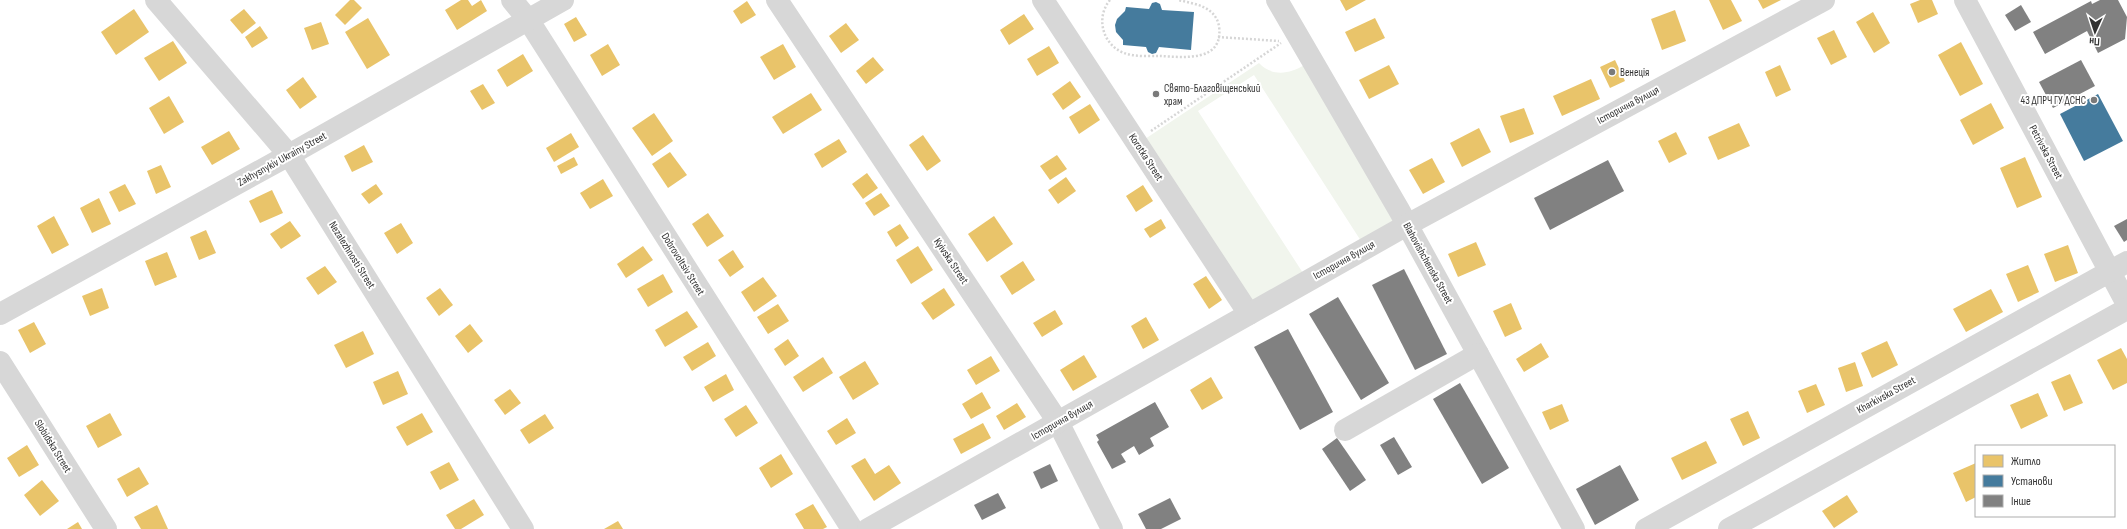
<svg xmlns="http://www.w3.org/2000/svg" width="2127" height="529" font-family="'Sofia Sans Condensed',sans-serif">
<style>
.green{fill:#f1f5ed}
.homes{fill:#e9c46a}
.public{fill:#457b9d}
.building{fill:#818181}
.lines{fill:none;stroke-linecap:round;stroke-linejoin:round}
.path{stroke:#d6d6d6;stroke-width:2.5;stroke-dasharray:2 2;stroke-linecap:butt}
.minor{stroke:#d7d7d7;stroke-width:22}
.poi-dot{fill:#7a7a7a;stroke:#fff;stroke-width:1.5}
.labels{text-anchor:middle;dominant-baseline:central;stroke-width:4;stroke-linejoin:round;paint-order:stroke}
.poi-label{font-size:11px;fill:#333;stroke:#fff;text-anchor:start}
.street-label{font-size:11px;fill:#333;stroke:#fff}
</style>
<rect width="100%" height="100%" fill="#fff"/>
<path class="green" d="M1259,63C1272,77 1290,74 1304,65L1396,222L1361,241L1254,75L1198,111L1303,273L1252,302L1145,139Z"/>
<g class="homes">
<polygon points="350,0 354,0 362,8 345,25 335,15"/>
<polygon points="461,0 468,0 472,6 481,0 487,11 457,30 445,10"/>
<polygon points="1340,0 1366,0 1346,11"/>
<polygon points="1709,0 1731,0 1742,21 1723,30"/>
<polygon points="1758,0 1781,0 1763,9"/>
<polygon points="1920,0 1932,0 1938,14 1918,23 1910,4"/>
<polygon points="747,1 756,15 741,24 733,11"/>
<polygon points="134,9 149,32 116,55 101,32"/>
<polygon points="244,9 256,23 242,34 230,20"/>
<polygon points="1675,10 1686,41 1662,50 1651,19"/>
<polygon points="1873,12 1890,43 1874,53 1856,22"/>
<polygon points="1024,14 1034,29 1009,45 1000,30"/>
<polygon points="576,17 587,35 574,42 564,24"/>
<polygon points="368,18 390,55 367,69 345,32"/>
<polygon points="1375,18 1385,38 1355,52 1345,32"/>
<polygon points="321,22 329,44 312,50 304,28"/>
<polygon points="846,23 859,40 841,53 829,36"/>
<polygon points="260,26 268,38 252,48 245,37"/>
<polygon points="1834,30 1847,57 1831,65 1817,38"/>
<polygon points="173,41 187,63 159,81 144,58"/>
<polygon points="1961,42 1983,84 1960,96 1938,55"/>
<polygon points="608,44 620,65 602,76 590,55"/>
<polygon points="783,44 796,67 774,80 760,57"/>
<polygon points="1049,46 1059,63 1037,76 1027,59"/>
<polygon points="523,54 533,71 507,87 497,70"/>
<polygon points="873,57 884,70 866,84 856,71"/>
<polygon points="1615,60 1625,81 1610,88 1600,67"/>
<polygon points="1389,65 1399,84 1369,99 1359,80"/>
<polygon points="1780,65 1791,90 1776,97 1765,72"/>
<polygon points="303,77 317,97 300,109 286,90"/>
<polygon points="1591,79 1600,99 1562,116 1553,96"/>
<polygon points="1070,81 1081,97 1063,110 1052,94"/>
<polygon points="483,84 495,103 482,110 470,91"/>
<polygon points="811,93 822,110 783,134 772,117"/>
<polygon points="169,96 184,122 164,134 149,108"/>
<polygon points="1991,103 2004,128 1973,145 1960,120"/>
<polygon points="1090,104 1100,120 1079,134 1069,117"/>
<polygon points="1524,108 1534,134 1510,143 1500,116"/>
<polygon points="654,113 673,141 652,156 632,128"/>
<polygon points="1739,123 1750,146 1718,160 1708,137"/>
<polygon points="1479,128 1491,152 1462,167 1450,143"/>
<polygon points="229,131 240,149 212,165 201,147"/>
<polygon points="1676,132 1687,154 1669,163 1658,141"/>
<polygon points="571,133 579,147 554,162 546,148"/>
<polygon points="923,135 941,161 927,171 909,145"/>
<polygon points="839,139 847,152 822,168 814,154"/>
<polygon points="364,145 373,162 352,172 344,156"/>
<polygon points="670,152 687,175 668,188 652,164"/>
<polygon points="1057,155 1067,169 1050,180 1040,166"/>
<polygon points="574,157 578,165 561,174 557,166"/>
<polygon points="2025,157 2042,197 2017,208 2000,168"/>
<polygon points="1432,158 1445,182 1423,194 1409,170"/>
<polygon points="161,165 171,187 156,194 147,171"/>
<polygon points="867,173 878,188 863,199 852,184"/>
<polygon points="1066,177 1076,191 1058,204 1048,190"/>
<polygon points="603,179 613,196 590,209 580,193"/>
<polygon points="125,184 136,204 119,212 109,192"/>
<polygon points="376,184 383,194 369,204 361,194"/>
<polygon points="1143,185 1153,201 1136,212 1126,196"/>
<polygon points="272,190 283,213 260,223 249,201"/>
<polygon points="881,193 890,206 874,216 865,203"/>
<polygon points="99,198 111,224 92,233 80,208"/>
<polygon points="708,213 724,236 707,247 692,224"/>
<polygon points="54,216 69,245 52,254 37,226"/>
<polygon points="994,216 1013,244 987,262 968,234"/>
<polygon points="1161,219 1166,228 1150,238 1144,229"/>
<polygon points="290,221 301,236 281,249 270,234"/>
<polygon points="401,223 413,243 397,254 384,233"/>
<polygon points="900,224 909,238 896,247 887,232"/>
<polygon points="206,230 216,253 199,260 190,237"/>
<polygon points="1476,242 1486,265 1458,277 1448,254"/>
<polygon points="2068,245 2078,273 2055,282 2044,254"/>
<polygon points="643,246 653,260 626,278 617,264"/>
<polygon points="918,246 933,270 911,284 896,260"/>
<polygon points="733,250 744,267 730,277 718,260"/>
<polygon points="167,252 177,277 155,286 145,261"/>
<polygon points="1023,261 1035,280 1012,295 1000,276"/>
<polygon points="2028,265 2039,292 2018,302 2006,274"/>
<polygon points="325,266 337,282 318,295 306,278"/>
<polygon points="663,274 673,292 648,307 637,289"/>
<polygon points="1206,276 1222,300 1209,309 1193,284"/>
<polygon points="763,277 777,296 754,312 741,292"/>
<polygon points="102,288 109,308 90,316 82,296"/>
<polygon points="440,288 453,305 439,316 426,298"/>
<polygon points="944,288 955,305 933,320 921,303"/>
<polygon points="1991,289 2003,312 1966,332 1953,309"/>
<polygon points="1511,303 1522,329 1505,337 1493,311"/>
<polygon points="778,304 789,321 768,334 757,317"/>
<polygon points="1055,310 1063,324 1042,337 1033,323"/>
<polygon points="687,311 698,327 665,347 655,330"/>
<polygon points="1146,317 1159,340 1143,349 1131,326"/>
<polygon points="34,322 46,344 30,353 18,330"/>
<polygon points="470,324 483,341 468,353 455,336"/>
<polygon points="363,331 374,354 346,368 334,345"/>
<polygon points="788,339 799,356 785,366 774,349"/>
<polygon points="1887,341 1898,365 1872,378 1861,353"/>
<polygon points="708,342 716,356 692,371 683,357"/>
<polygon points="1541,343 1549,357 1524,372 1516,359"/>
<polygon points="2121,348 2127,359 2127,383 2113,390 2097,360"/>
<polygon points="1084,355 1097,377 1073,391 1060,370"/>
<polygon points="991,356 1000,371 976,385 967,370"/>
<polygon points="823,357 833,373 803,392 793,377"/>
<polygon points="865,361 879,384 853,400 839,377"/>
<polygon points="1855,362 1863,386 1846,392 1838,368"/>
<polygon points="398,371 408,394 383,405 373,382"/>
<polygon points="726,374 734,390 713,402 704,387"/>
<polygon points="2070,374 2083,403 2064,411 2051,382"/>
<polygon points="1211,377 1223,398 1202,410 1190,390"/>
<polygon points="1816,384 1825,405 1807,413 1798,391"/>
<polygon points="510,389 521,403 505,415 494,400"/>
<polygon points="982,392 991,408 971,419 962,404"/>
<polygon points="2038,393 2048,416 2021,429 2010,405"/>
<polygon points="1017,403 1026,417 1004,430 996,416"/>
<polygon points="1562,404 1569,421 1550,430 1542,412"/>
<polygon points="746,405 758,423 736,437 724,419"/>
<polygon points="1748,411 1760,438 1743,446 1730,419"/>
<polygon points="110,413 122,435 98,448 86,426"/>
<polygon points="422,413 433,432 407,446 396,427"/>
<polygon points="545,414 554,428 529,444 520,430"/>
<polygon points="847,418 856,433 836,445 827,431"/>
<polygon points="983,423 991,438 961,454 953,439"/>
<polygon points="1706,441 1717,463 1682,480 1671,458"/>
<polygon points="27,445 39,465 19,477 7,458"/>
<polygon points="781,454 793,474 771,488 759,468"/>
<polygon points="865,458 875,474 889,465 901,483 874,501 851,466"/>
<polygon points="449,462 459,480 440,490 430,472"/>
<polygon points="1976,463 1976,497 1966,502 1953,473"/>
<polygon points="139,467 149,484 127,497 117,479"/>
<polygon points="42,480 59,501 40,516 24,495"/>
<polygon points="1847,495 1858,512 1834,528 1822,511"/>
<polygon points="474,499 484,515 461,529 455,529 446,515"/>
<polygon points="813,504 827,527 823,529 804,529 795,514"/>
<polygon points="157,505 168,529 141,529 134,517"/>
<polygon points="618,521 623,529 604,529"/>
<polygon points="78,522 82,529 67,529"/>
</g>
<g class="public">
<polygon points="1156,2 1160,4 1162,10 1194,12 1191,50 1159,47 1156,53 1152,54 1148,52 1146,47 1123,45 1123,40 1116,32 1115,25 1117,19 1125,11 1126,7 1149,9 1152,3"/>
<polygon points="2098,94 2123,141 2084,161 2060,114"/>
</g>
<g class="building">
<polygon points="2100,0 2118,0 2127,17 2125,39 2098,53 2087,31 2045,54 2033,32 2091,1 2092,4"/>
<polygon points="2021,5 2031,22 2015,31 2005,15"/>
<polygon points="2081,60 2095,86 2053,108 2039,82"/>
<polygon points="1608,160 1624,191 1550,230 1534,198"/>
<polygon points="2127,219 2127,240 2124,242 2114,226"/>
<polygon points="1404,269 1447,354 1415,370 1372,285"/>
<polygon points="1338,297 1389,383 1361,400 1309,314"/>
<polygon points="1288,329 1333,412 1300,430 1254,347"/>
<polygon points="1460,383 1509,468 1482,484 1433,399"/>
<polygon points="1155,402 1169,427 1150,438 1154,446 1139,455 1134,446 1121,454 1126,462 1112,469 1097,442 1099,440 1096,435"/>
<polygon points="1394,437 1412,467 1398,475 1380,445"/>
<polygon points="1337,438 1366,480 1350,491 1322,449"/>
<polygon points="1050,464 1058,481 1041,489 1033,472"/>
<polygon points="1620,465 1639,500 1595,525 1576,489"/>
<polygon points="998,493 1006,508 982,520 974,505"/>
<polygon points="1170,498 1181,519 1161,529 1146,529 1138,514"/>
</g>
<g class="lines">
<g class="path">
<path d="M1110,0C1095,18 1103,45 1124,53C1135,57 1149,56 1160,56C1183,57 1224,63 1219,26C1215,6 1195,4 1178,0"/>
<polyline points="1218,37 1279,41"/>
<polyline points="1151,131 1281,43"/>
</g>
<g class="minor">
<polyline points="156,0 289,155 523,529"/>
<polyline points="512,0 529,21 852,529"/>
<polyline points="777,0 1058,422 1112,529"/>
<polyline points="1043,0 1249,314"/>
<polyline points="1277,0 1399,210 1574,529"/>
<polyline points="1965,0 2127,304"/>
<polyline points="0,314 289,155 563,0"/>
<polyline points="0,362 106,529"/>
<polyline points="1345,430 1478,354"/>
<polyline points="868,529 1407,225 1824,0"/>
<polyline points="1646,529 2127,262"/>
<polyline points="1729,529 2127,309"/>
</g>
</g>
<g class="poi-dot">
<circle cx="1612" cy="72" r="4"/>
<circle cx="1156" cy="94" r="4"/>
<circle cx="2094" cy="100" r="4"/>
</g>
<g class="labels">
<g class="poi-label">
<text x="1620" y="72">Венеція</text>
<text x="1164" y="88">Свято-Благовіщенський<tspan x="1164" dy="13">храм</tspan></text>
<text x="2086" y="100" text-anchor="end">43 ДПРЧ ГУ ДСНС</text>
</g>
<g class="street-label">
<text transform="translate(1628 105) rotate(-28)">Історична вулиця</text>
<text transform="translate(2046 152) rotate(62)">Petrivska Street</text>
<text transform="translate(1146 157) rotate(57)">Korotka Street</text>
<text transform="translate(282 159) rotate(-29)">Zakhysnykiv Ukrainy Street</text>
<text transform="translate(352 255) rotate(58)">Nezalezhnosti Street</text>
<text transform="translate(1344 260) rotate(-29)">Історична вулиця</text>
<text transform="translate(951 261) rotate(56)">Kyivska Street</text>
<text transform="translate(1428 263) rotate(61)">Blahovishchenska Street</text>
<text transform="translate(683 264) rotate(58)">Dobrovoltsiv Street</text>
<text transform="translate(1886 395) rotate(-29)">Kharkivska Street</text>
<text transform="translate(1062 420) rotate(-30)">Історична вулиця</text>
<text transform="translate(53 446) rotate(58)">Slobidska Street</text>
</g>
</g>
<rect x="1975" y="445" width="140" height="72" fill="#ffffff" stroke="#adadad"/>
<rect x="1983" y="455" width="20" height="12" fill="#e9c46a" stroke="#adadad"/>
<text x="2011" y="465" font-size="12" fill="#333333">Житло</text>
<rect x="1983" y="475" width="20" height="12" fill="#457b9d" stroke="#adadad"/>
<text x="2011" y="485" font-size="12" fill="#333333">Установи</text>
<rect x="1983" y="495" width="20" height="12" fill="#818181" stroke="#adadad"/>
<text x="2011" y="505" font-size="12" fill="#333333">Інше</text>
<g transform="translate(2095 32) rotate(183)" stroke="#ffffff" stroke-width="3" paint-order="stroke">
<path d="M0-3L7 15L0 10L-7 15Z" fill="#333333"/>
<text y="-6" font-size="11" font-weight="bold" text-anchor="middle" fill="#333333">Пн</text>
</g>
</svg>
